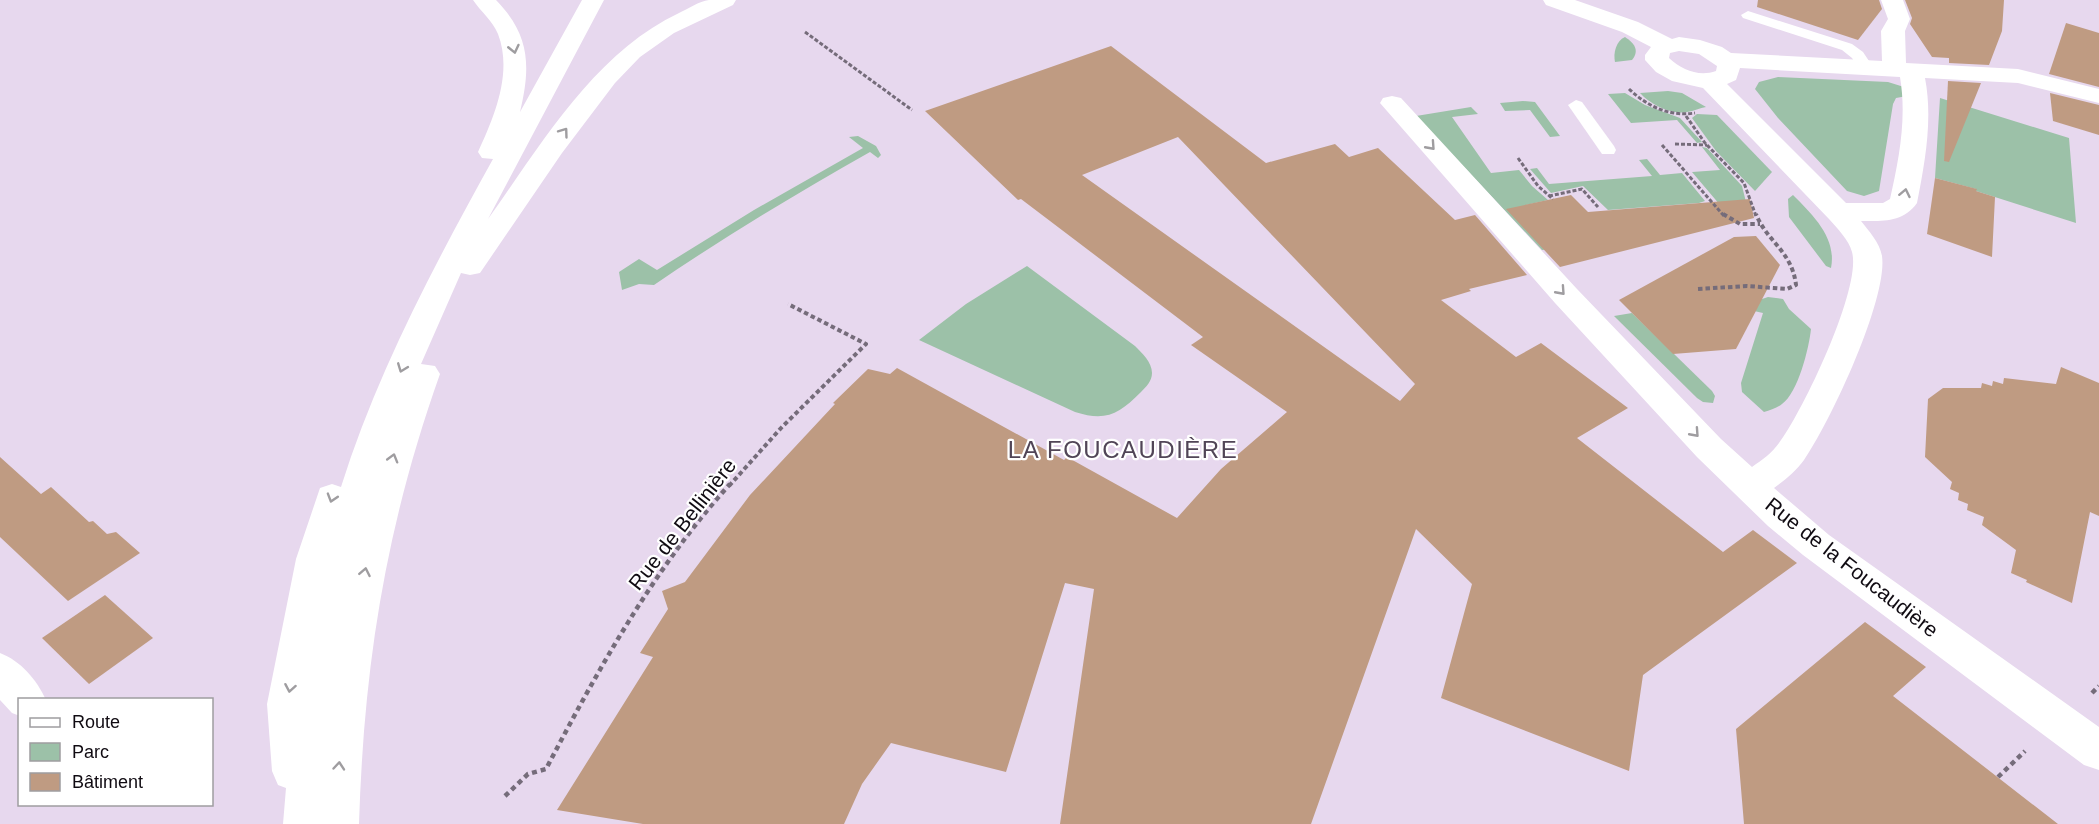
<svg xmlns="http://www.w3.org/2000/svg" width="2099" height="824" font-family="Arial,sans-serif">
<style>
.green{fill:#9cc1a8}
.building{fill:#bf9b82;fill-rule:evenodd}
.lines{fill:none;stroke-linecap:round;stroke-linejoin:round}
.path-far2{stroke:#756c7a;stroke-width:3;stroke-dasharray:4 2;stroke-linecap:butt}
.path-far1{stroke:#756c7a;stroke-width:4;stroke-dasharray:4.5 3;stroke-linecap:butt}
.path{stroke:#756c7a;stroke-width:4.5;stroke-dasharray:5 4;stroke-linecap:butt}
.lane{fill:#fff;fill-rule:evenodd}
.street{fill:#fff;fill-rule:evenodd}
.highway{fill:#fff;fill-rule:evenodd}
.oneway{stroke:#9f9da0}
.labels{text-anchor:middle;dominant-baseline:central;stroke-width:4.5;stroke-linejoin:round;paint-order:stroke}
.street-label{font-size:21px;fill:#100b12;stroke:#fff}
.quarter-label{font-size:24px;letter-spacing:1.5px;fill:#514557;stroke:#fff}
</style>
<rect width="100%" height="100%" fill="#e7d8ee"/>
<g class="green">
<path d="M1625,37C1634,43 1640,50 1632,60L1615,62C1613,53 1616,41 1625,37Z"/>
<polygon points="1778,77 1888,82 1904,87 1907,96 1896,98 1893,104 1879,191 1864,196 1847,191 1778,118 1755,89 1759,82"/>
<path d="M1668,91L1682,93L1706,107C1700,108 1694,111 1687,112C1671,115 1650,104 1640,93Z"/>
<polygon points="1625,93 1645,105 1680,118 1702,142 1697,143 1677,120 1631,123 1608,94"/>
<polygon points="1940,98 2069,138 2076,223 1976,191 1976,189 1935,178"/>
<polygon points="1523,101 1535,102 1560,136 1550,137 1530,110 1505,111 1500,103"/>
<polygon points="1471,107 1478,114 1452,117 1491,173 1519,170 1532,186 1548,200 1526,205 1567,247 1542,250 1416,116"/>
<polygon points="1697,114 1717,115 1772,172 1755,191 1716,151 1692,118"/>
<path d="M858,136L876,146L881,155L878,158L870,152C796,194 724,237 654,285L639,284L622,290L619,272L639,259L657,270L754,210L863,148L849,137Z"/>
<polygon points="1702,147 1707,148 1742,186 1747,206 1726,212 1692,172 1720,170"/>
<polygon points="1647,159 1660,175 1682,173 1705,201 1699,203 1608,210 1583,186 1551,193 1530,169 1537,168 1549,184 1652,176 1639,160"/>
<path d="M1793,195C1813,215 1837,238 1831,268L1826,266L1789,217L1788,199Z"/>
<path d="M1027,266L1135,346C1142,353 1152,362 1152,373C1152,381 1146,387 1141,392C1119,414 1106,422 1075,412L919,340L966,304Z"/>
<path d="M1768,297L1783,299L1789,309L1811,329C1809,348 1798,393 1782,404C1777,408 1770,410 1764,412L1742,392L1741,383L1763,313L1754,311L1759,300Z"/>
<polygon points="1632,313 1712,391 1715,396 1713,403 1703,402 1697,398 1614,316"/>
</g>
<g class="building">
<polygon points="1758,0 1879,0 1882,9 1858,40 1757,7"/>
<polygon points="1905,0 2004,0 2002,31 1989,65 1949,63 1949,58 1932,57 1910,24 1912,18"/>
<polygon points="2066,23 2099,33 2099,87 2049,74"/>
<path d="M1111,46L1266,163L1335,144L1349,157L1378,148L1455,220L1475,215L1527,275L1469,289L1471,291L1441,300L1516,357L1541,343L1628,408L1577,438L1723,552L1753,530L1797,563L1643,675L1629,771L1441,698L1472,584L1416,529L1311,824H1060L1094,589L1065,583L1006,772L891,743L862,784L844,824H643L557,810L653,657L640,653L668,609L662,591L685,582L750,495L835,404L833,403L868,369L890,374L897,368L1064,460L1067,457L1177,518L1221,469L1287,412L1191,345L1203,337L1021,199L1018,200L925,111ZM1178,137L1415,384L1400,401L1082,175Z"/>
<polygon points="1948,81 1981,83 1949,162 1944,161"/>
<polygon points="2050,93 2099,105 2099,135 2053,121"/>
<polygon points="1935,178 1977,189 1976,191 1995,197 1992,257 1927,234"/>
<polygon points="1571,195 1588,212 1750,199 1754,218 1560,267 1506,209"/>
<polygon points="1756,236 1780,265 1736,349 1673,354 1619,300 1734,237"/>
<polygon points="2061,367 2099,383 2099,516 2090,512 2072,603 2026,582 2027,580 2011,573 2016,550 1982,525 1984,517 1967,510 1968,504 1958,500 1959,493 1950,489 1952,482 1925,457 1928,399 1943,388 1981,388 1982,383 1992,386 1993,381 2003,384 2004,378 2056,384"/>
<polygon points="0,457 41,494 51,487 89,522 93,521 107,534 116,532 140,553 68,601 0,537"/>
<polygon points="105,595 153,638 89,684 42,638"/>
<polygon points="1865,622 1926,667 1893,696 2058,824 1744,824 1736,729"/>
</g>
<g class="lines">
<g class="path-far2">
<polyline points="805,32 912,110"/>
<path d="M1629,89C1647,106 1669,117 1695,113"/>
<polyline points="1686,116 1705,143 1744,183 1756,216"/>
<polyline points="1675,144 1707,145"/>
<polyline points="1662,145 1724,216"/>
<polyline points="1518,158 1538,186 1553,199"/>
<polyline points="1549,196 1582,189 1598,207"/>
</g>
<g class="path-far1">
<polyline points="1723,214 1740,224 1760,224"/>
<path d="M1698,289L1747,286L1787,289L1796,285C1792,251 1767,242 1756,214"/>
<polyline points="729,486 782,427 866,344 788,304"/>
</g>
<g class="path">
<polyline points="2092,693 2099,686"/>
<polyline points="1998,777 2025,751"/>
<path d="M505,796L528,774L546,769C598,670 654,568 730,484"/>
</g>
<g class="lane">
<polygon points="1748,11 1852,44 1863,52 1873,67 1870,70 1860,70 1852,58 1842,50 1743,18 1741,15"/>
<polygon points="1576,100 1582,102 1614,146 1616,150 1614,154 1602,154 1568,105"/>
</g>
<g class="street">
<path d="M1543,0H1575L1638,22L1672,39L1679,37L1700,40L1722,47L1731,53L1882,61L1881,31L1888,19L1881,0H1903L1910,19L1905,31L1906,63L2018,69L2099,89V103L2018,83L1925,78C1933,119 1925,162 1917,203C1903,223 1882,221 1861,221C1868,230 1880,243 1882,256C1888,299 1830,423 1804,460C1796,471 1785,480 1774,488L1829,535L2099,727V770L2084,765L1803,555L1768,526L1697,457L1555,303L1380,103L1383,98L1392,96L1401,98L1577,289L1721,439L1752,467C1762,460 1772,453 1779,443C1802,413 1862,288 1852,252C1849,240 1837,228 1829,219L1703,88L1672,81L1656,72L1645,60V55L1651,47L1622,32L1546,5ZM1679,51L1699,54L1717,66L1716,71C1699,77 1682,70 1669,58L1670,53ZM1740,68L1900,77C1907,118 1899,159 1890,199L1883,203H1846L1727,84L1736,80Z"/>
<path d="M0,653C21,661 37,680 46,700H20V716L12,713L0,700Z"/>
</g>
<path class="highway" d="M473,0H496C530,35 531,66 520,112L582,0H604L488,219C541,145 594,53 679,13C688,9 699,1 709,0C717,0 727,0 736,0L733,5L674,33L640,57L615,83L562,153L480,273L470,275L461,273L421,364L435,366L440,374C386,526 364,663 359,824H283L286,788L278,785L272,771L267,704L296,559L320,488L332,484L341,487C377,372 435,264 493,159L482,158L478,152C494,117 513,73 498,34C492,20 481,12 473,0Z"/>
</g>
<defs><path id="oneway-chevron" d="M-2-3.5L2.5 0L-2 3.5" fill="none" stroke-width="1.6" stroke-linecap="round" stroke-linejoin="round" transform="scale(1.5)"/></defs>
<g class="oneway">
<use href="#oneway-chevron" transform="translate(514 49) rotate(77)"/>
<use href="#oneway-chevron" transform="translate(564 132) rotate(-54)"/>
<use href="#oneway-chevron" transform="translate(1431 146) rotate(48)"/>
<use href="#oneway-chevron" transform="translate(1905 193) rotate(-78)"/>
<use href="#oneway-chevron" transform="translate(1561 291) rotate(48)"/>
<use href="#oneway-chevron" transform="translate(402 368) rotate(111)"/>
<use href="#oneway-chevron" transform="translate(1695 433) rotate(48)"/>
<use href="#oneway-chevron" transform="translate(393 458) rotate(-74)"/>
<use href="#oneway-chevron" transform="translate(332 498) rotate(107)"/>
<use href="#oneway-chevron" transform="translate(365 572) rotate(-79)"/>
<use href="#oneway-chevron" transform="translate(290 688) rotate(100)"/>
<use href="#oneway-chevron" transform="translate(339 766) rotate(-85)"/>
</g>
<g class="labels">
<g class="street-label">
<text transform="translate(682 524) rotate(-52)">Rue de Bellinière</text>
<text transform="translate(1852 567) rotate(38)">Rue de la Foucaudière</text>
</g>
<g class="quarter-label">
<text x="1123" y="449">LA FOUCAUDIÈRE</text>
</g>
</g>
<rect x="18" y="698" width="195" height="108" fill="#ffffff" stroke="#9f9da0" stroke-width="1.5"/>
<rect x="30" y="718" width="30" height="9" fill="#ffffff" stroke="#9f9da0" stroke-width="1.5"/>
<text x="72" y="728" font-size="18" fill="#100b12">Route</text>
<rect x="30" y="743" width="30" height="18" fill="#9cc1a8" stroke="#9f9da0" stroke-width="1.5"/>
<text x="72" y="758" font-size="18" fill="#100b12">Parc</text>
<rect x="30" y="773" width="30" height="18" fill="#bf9b82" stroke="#9f9da0" stroke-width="1.5"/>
<text x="72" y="788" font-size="18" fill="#100b12">Bâtiment</text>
</svg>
